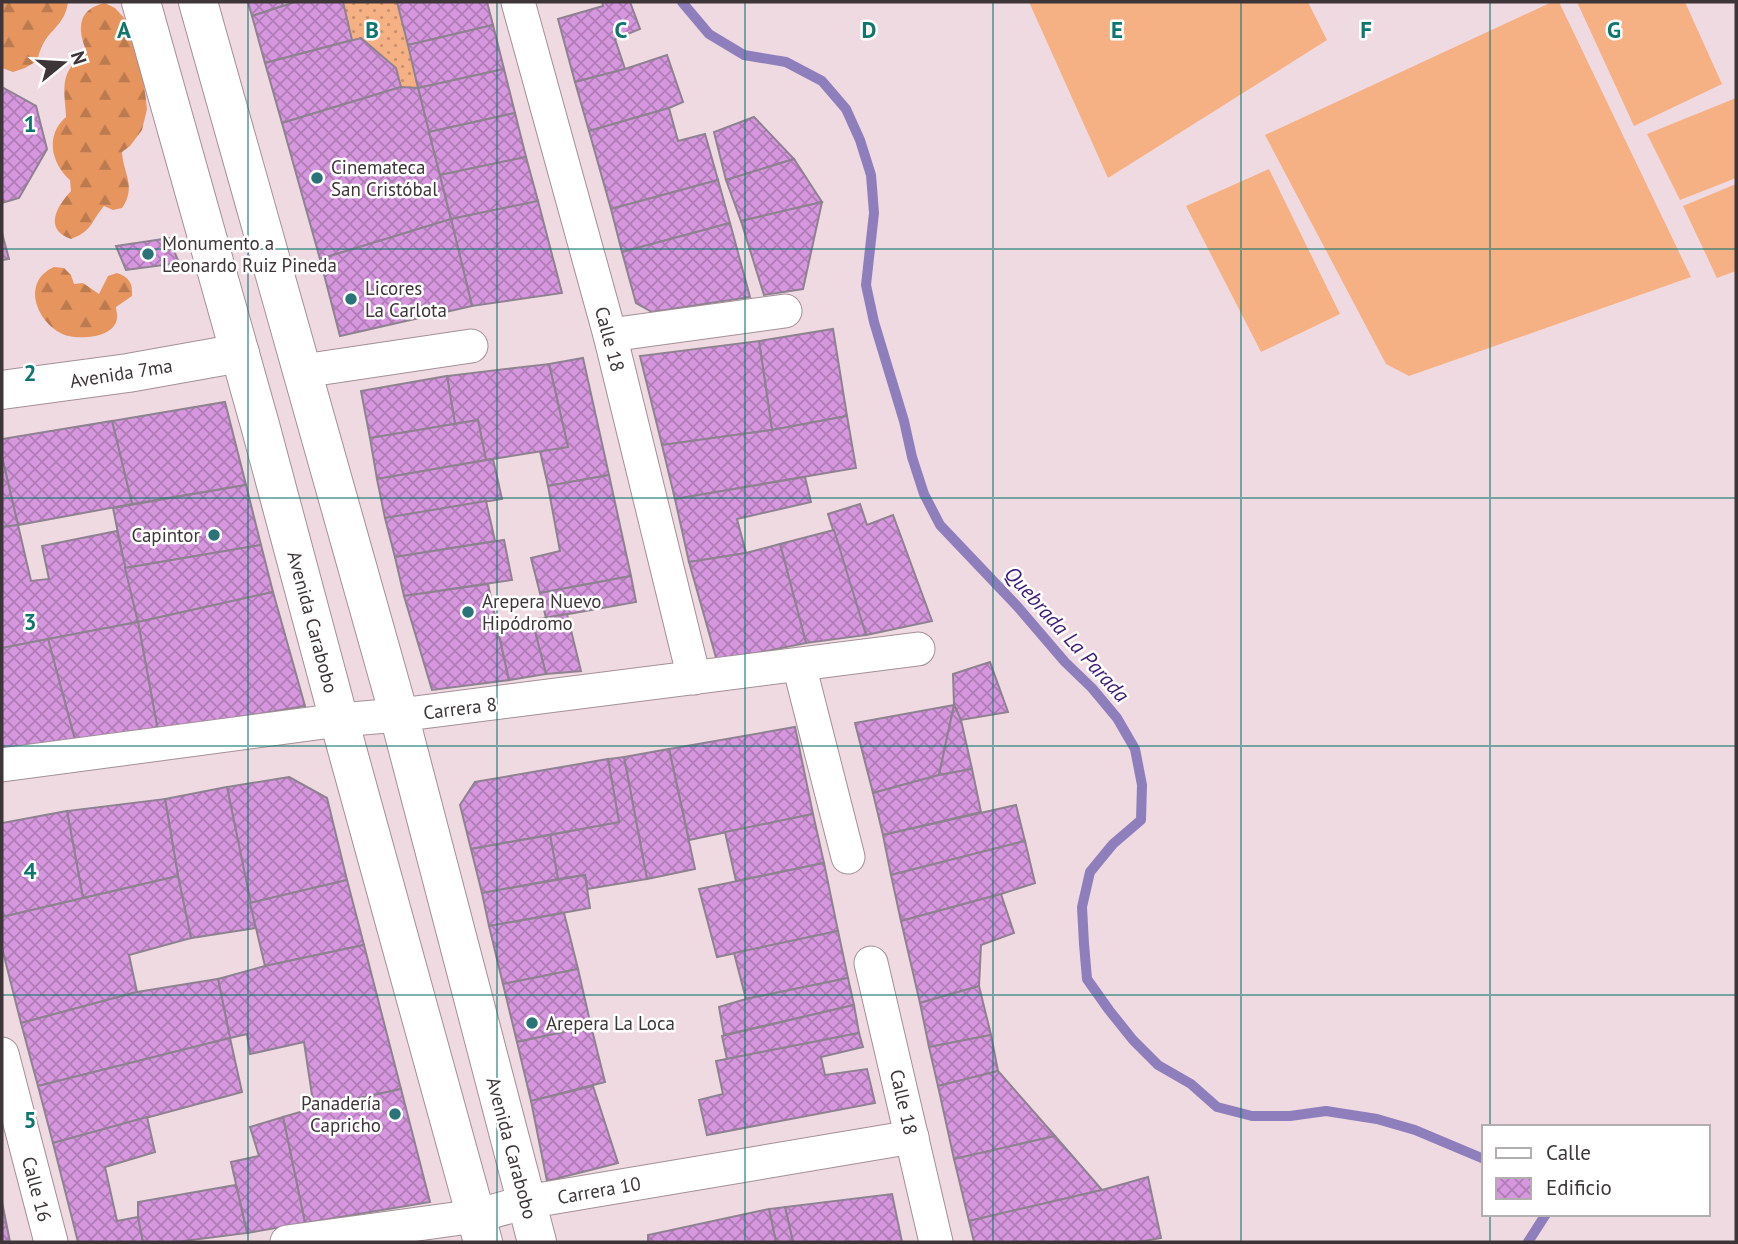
<svg xmlns="http://www.w3.org/2000/svg" width="1738" height="1244" font-family="'PT Sans',sans-serif">
<style>
.grass{fill:url(#grass-dots)}
.forest{fill:url(#forest-firs)}
.pitch{fill:#f5b084}
.lines{fill:none;stroke-linecap:round;stroke-linejoin:round}
.stream{stroke:#8e7fbc;stroke-width:10}
.building{fill:url(#building-cross-hatch);stroke:#8e8190;stroke-width:2}
.street-casing{stroke:#a38f97;stroke-width:35}
.secondary-casing{stroke:#a38f97;stroke-width:40}
.street{stroke:#fff;stroke-width:33}
.secondary{stroke:#fff;stroke-width:38}
.grid{fill:none;stroke:#0f766e;stroke-width:2;stroke-opacity:0.55}
.poi-dot{fill:#2a7479;stroke:#fff;stroke-width:2.5}
.labels{text-anchor:middle;dominant-baseline:central;stroke-width:5;stroke-linejoin:round;paint-order:stroke}
.poi-label{font-size:19px;fill:#3e3538;stroke:#fff;text-anchor:start}
.street-label{font-size:19px;fill:#3e3538;stroke:#fff}
.water-label{font-size:21px;font-style:italic;fill:#3c197a;stroke:#fff}
.grid-label{font-size:23px;text-anchor:middle;font-weight:bold;fill:#0f766e;stroke:#fff;stroke-width:5;stroke-linejoin:round;paint-order:stroke}
</style>
<defs>
<pattern id="grass-dots" width="8" height="8" patternUnits="userSpaceOnUse" patternTransform="scale(1.75)"><rect width="8" height="8" fill="#f5b084"/><path d="M2 2h.1M6 6h.1" fill="none" stroke="#c8906d" stroke-width="1.8" stroke-linecap="round"/></pattern>
<pattern id="forest-firs" width="22" height="20" patternUnits="userSpaceOnUse" patternTransform="scale(1.75)"><rect width="22" height="20" fill="#e6955f"/><path d="M5 1l3.5 6h-7zM16 11l3.5 6h-7z" fill="#bc7a4f"/></pattern>
<pattern id="building-cross-hatch" width="8" height="8" patternUnits="userSpaceOnUse" patternTransform="scale(1.75)"><rect width="8" height="8" fill="#d697df"/><path d="M0 0l8 8M0 8l8-8" fill="none" stroke="#af7cb6"/></pattern>
</defs>
<rect width="100%" height="100%" fill="#f0dae2"/>
<polygon class="grass" points="343,2 397,2 418,88 401,87 396,68 361,38 352,40"/>
<g class="forest">
<path d="M2,2H68C66,17 59,24 49,35C42,43 40,51 37,61L25,68L13,72L2,68Z"/>
<path d="M105,3L115,8L126,20L141,58L147,109L142,130L130,146L122,152C123,173 137,187 122,208L113,210L104,206C90,222 94,230 71,239C43,229 57,206 71,191L70,180C51,163 45,135 66,117C66,101 60,82 71,67C77,60 81,62 87,52C77,30 77,9 105,3Z"/>
<path d="M54,267L64,268L71,275L74,284L83,283L99,294L108,276L117,273C129,277 133,283 132,296L116,307C116,311 118,315 117,318C115,338 80,340 65,335C37,324 20,282 54,267Z"/>
</g>
<g class="pitch">
<polygon points="1029,2 1308,2 1327,40 1108,178"/>
<polygon points="1552,2 1559,2 1691,277 1409,376 1386,364 1265,135"/>
<polygon points="1577,2 1685,2 1722,84 1634,126"/>
<polygon points="1736,98 1736,178 1680,200 1647,134"/>
<polygon points="1269,169 1340,314 1261,352 1186,206"/>
<polygon points="1736,184 1736,271 1717,278 1683,206"/>
</g>
<g class="lines">
<g class="stream">
<polyline points="682,2 709,34 744,55 786,62 822,81 846,109 860,140 871,175 874,213 866,285 874,322 904,421 912,457 924,494 940,525 1017,606 1065,662 1092,688 1117,718 1135,749 1142,785 1141,820 1113,844 1090,872 1082,907 1084,944 1087,979 1109,1010 1133,1040 1158,1065 1191,1084 1217,1107 1252,1116 1290,1116 1326,1111 1377,1119 1415,1130 1484,1159"/>
<polyline points="1528,1242 1546,1214"/>
</g>
</g>
<g class="building">
<polygon points="248,2 282,2 283,6 252,16"/>
<polygon points="295,2 343,2 352,40 265,63 252,16"/>
<polygon points="397,2 487,2 493,25 408,45"/>
<polygon points="602,2 630,2 640,29 615,39 625,69 575,82 558,19 603,6"/>
<polygon points="493,25 504,69 418,88 408,45"/>
<polygon points="361,38 396,68 401,87 282,123 265,63"/>
<polygon points="667,55 683,102 669,108 589,131 575,82 625,69"/>
<polygon points="504,69 515,113 429,132 418,88"/>
<polygon points="2,87 36,106 47,149 19,198 2,203"/>
<polygon points="401,87 418,88 451,219 320,259 282,123"/>
<polygon points="669,108 678,141 705,134 718,180 611,209 589,131"/>
<polygon points="515,113 526,157 440,175 429,132"/>
<polygon points="754,117 794,159 726,180 714,132"/>
<polygon points="526,157 538,201 451,219 440,175"/>
<polygon points="794,159 822,202 741,221 726,180"/>
<polygon points="718,180 730,223 622,252 611,209"/>
<polygon points="538,201 562,293 472,306 451,219"/>
<polygon points="822,202 803,289 764,295 741,221"/>
<polygon points="451,219 472,306 340,336 320,259"/>
<polygon points="730,223 750,297 652,312 636,303 622,252"/>
<polygon points="2,233 9,259 2,260"/>
<polygon points="169,238 179,263 126,270 116,246"/>
<polygon points="833,329 847,416 772,430 759,341"/>
<polygon points="759,341 772,430 662,445 640,356"/>
<polygon points="583,358 609,475 548,486 540,451 568,447 549,364"/>
<polygon points="549,364 568,447 486,460 478,420 455,424 447,376"/>
<polygon points="447,376 455,424 370,438 361,391"/>
<polygon points="225,402 246,485 132,504 112,421"/>
<polygon points="847,416 856,468 675,499 662,445 772,430"/>
<polygon points="478,420 486,460 377,479 370,438"/>
<polygon points="112,421 132,504 18,525 2,457 2,439"/>
<polygon points="2,457 18,525 2,527"/>
<polygon points="493,459 502,499 385,518 377,479"/>
<polygon points="609,475 631,576 540,593 531,558 560,551 548,486"/>
<polygon points="805,477 811,502 737,519 746,553 689,562 675,499"/>
<polygon points="246,485 261,545 125,568 113,508"/>
<polygon points="486,501 495,541 395,557 385,518"/>
<polygon points="860,504 867,525 893,515 932,621 866,635 828,514"/>
<polygon points="18,525 31,581 49,579 42,546 117,531 138,622 2,648 2,527"/>
<polygon points="834,530 866,635 806,643 780,544"/>
<polygon points="504,540 512,580 404,596 395,557"/>
<polygon points="780,544 806,643 717,661 689,562 746,553"/>
<polygon points="261,545 273,592 138,622 125,568"/>
<polygon points="631,576 636,602 546,618 540,593"/>
<polygon points="488,584 509,680 432,690 404,596"/>
<polygon points="273,592 305,706 158,731 138,622"/>
<polygon points="567,614 581,671 546,674 532,620"/>
<polygon points="532,620 546,674 509,680 497,626"/>
<polygon points="138,622 158,731 75,740 48,639"/>
<polygon points="48,639 75,740 2,755 2,648"/>
<polygon points="990,662 1008,712 961,720 954,705 953,674"/>
<polygon points="954,705 939,775 873,793 855,723"/>
<polygon points="954,705 961,720 972,769 939,775"/>
<polygon points="795,727 813,814 689,840 669,749"/>
<polygon points="669,749 695,869 647,879 624,757"/>
<polygon points="624,757 647,879 587,889 585,875 558,879 550,835 619,822 608,759"/>
<polygon points="608,759 619,822 471,849 460,805 475,782"/>
<polygon points="972,769 981,812 883,835 873,793 939,775"/>
<polygon points="289,777 327,798 347,880 250,903 227,787"/>
<polygon points="227,787 256,928 191,938 178,876 165,799"/>
<polygon points="165,799 178,876 83,898 67,811"/>
<polygon points="1016,805 1025,841 891,875 883,835"/>
<polygon points="67,811 83,898 2,917 2,823"/>
<polygon points="813,814 824,863 736,881 725,832"/>
<polygon points="550,835 558,879 482,893 471,849"/>
<polygon points="1025,841 1035,883 1001,894 901,921 891,875"/>
<polygon points="824,863 838,931 717,957 699,889"/>
<polygon points="585,875 590,908 489,926 482,893"/>
<polygon points="178,876 191,938 129,955 137,992 21,1023 2,948 2,917"/>
<polygon points="347,880 364,945 265,966 250,903"/>
<polygon points="1001,894 1014,933 981,945 979,986 920,1003 901,921"/>
<polygon points="564,913 578,969 503,984 489,926"/>
<polygon points="838,931 848,978 746,999 734,953"/>
<polygon points="364,945 401,1089 314,1108 304,1042 250,1054 247,1034 230,1038 218,979 265,966"/>
<polygon points="578,969 591,1026 517,1042 503,984"/>
<polygon points="848,978 854,1005 724,1035 719,1007 746,999"/>
<polygon points="218,979 230,1038 38,1086 21,1023 137,992"/>
<polygon points="979,986 991,1035 929,1047 920,1003"/>
<polygon points="854,1005 859,1033 727,1059 722,1036"/>
<polygon points="591,1026 605,1082 531,1101 517,1042"/>
<polygon points="859,1033 863,1047 821,1057 825,1075 867,1069 875,1103 707,1135 699,1100 723,1094 716,1061"/>
<polygon points="991,1035 998,1071 938,1086 929,1047"/>
<polygon points="230,1038 242,1092 53,1143 38,1086"/>
<polygon points="998,1071 1055,1136 954,1159 938,1086"/>
<polygon points="593,1086 618,1163 547,1181 531,1101"/>
<polygon points="401,1089 430,1202 305,1223 283,1117 314,1108"/>
<polygon points="147,1117 155,1152 105,1167 117,1221 138,1217 143,1242 78,1242 53,1143"/>
<polygon points="283,1117 305,1223 247,1233 231,1162 259,1156 250,1127"/>
<polygon points="1055,1136 1102,1190 969,1221 954,1159"/>
<polygon points="1148,1177 1161,1238 1139,1242 974,1242 969,1221 1102,1190"/>
<polygon points="236,1185 247,1233 176,1242 143,1242 138,1217 138,1202"/>
<polygon points="892,1194 902,1242 793,1242 785,1207"/>
<polygon points="2,1202 10,1242 2,1242"/>
<polygon points="785,1207 793,1242 776,1242 769,1209"/>
<polygon points="769,1209 776,1242 648,1242 648,1235"/>
</g>
<g class="lines">
<defs>
<g id="street">
<polyline points="518,2 610,335 694,678"/>
<polyline points="610,335 785,311"/>
<polyline points="303,371 471,346"/>
<polyline points="799,665 848,857"/>
<polyline points="2,765 339,720 399,715 918,649"/>
<polyline points="871,963 936,1242"/>
<polyline points="2,1054 51,1242"/>
<polyline points="287,1242 476,1216 526,1202 912,1137"/>
</g>
<g id="secondary">
<polyline points="141,2 260,425 339,720 483,1242"/>
<polyline points="198,2 399,715 537,1242"/>
<polyline points="2,390 128,373 240,353"/>
</g>
</defs>
<use href="#street" class="street-casing"/>
<use href="#secondary" class="secondary-casing"/>
<use href="#street" class="street"/>
<use href="#secondary" class="secondary"/>
</g>
<path class="grid" d="M248,2V1242M497,2V1242M745,2V1242M993,2V1242M1241,2V1242M1490,2V1127M2,249H1736M2,498H1736M2,746H1736M2,995H1736M1490,1214V1242"/>
<g class="poi-dot">
<circle cx="317" cy="178" r="7"/>
<circle cx="148" cy="254" r="7"/>
<circle cx="351" cy="299" r="7"/>
<circle cx="214" cy="535" r="7"/>
<circle cx="468" cy="612" r="7"/>
<circle cx="532" cy="1023" r="7"/>
<circle cx="395" cy="1114" r="7"/>
</g>
<g class="labels">
<g class="poi-label">
<text x="331" y="167">Cinemateca<tspan x="331" dy="22">San Cristóbal</tspan></text>
<text x="162" y="243">Monumento a<tspan x="162" dy="22">Leonardo Ruiz Pineda</tspan></text>
<text x="365" y="288">Licores<tspan x="365" dy="22">La Carlota</tspan></text>
<text x="200" y="535" text-anchor="end">Capintor</text>
<text x="482" y="601">Arepera Nuevo<tspan x="482" dy="22">Hipódromo</tspan></text>
<text x="546" y="1023">Arepera La Loca</text>
<text x="381" y="1103" text-anchor="end">Panadería<tspan x="381" dy="22">Capricho</tspan></text>
</g>
<g class="street-label">
<text transform="translate(610 339) rotate(75)">Calle 18</text>
<text transform="translate(121 373) rotate(-9)">Avenida 7ma</text>
<text transform="translate(313 622) rotate(75)">Avenida Carabobo</text>
<text transform="translate(460 708) rotate(-7)">Carrera 8</text>
<text transform="translate(904 1102) rotate(77)">Calle 18</text>
<text transform="translate(512 1148) rotate(75)">Avenida Carabobo</text>
<text transform="translate(37 1189) rotate(75)">Calle 16</text>
<text transform="translate(599 1190) rotate(-10)">Carrera 10</text>
</g>
<g class="water-label">
<text transform="translate(1067 634) rotate(48)">Quebrada La Parada</text>
</g>
</g>
<g class="grid-label">
<text x="124" y="38">A</text>
<text x="372" y="38">B</text>
<text x="621" y="38">C</text>
<text x="869" y="38">D</text>
<text x="1117" y="38">E</text>
<text x="1366" y="38">F</text>
<text x="1614" y="38">G</text>
<text x="30" y="132">1</text>
<text x="30" y="381">2</text>
<text x="30" y="630">3</text>
<text x="30" y="879">4</text>
<text x="30" y="1128">5</text>
</g>
<rect width="1738" height="1244" fill="none" stroke="#3e3538" stroke-width="7"/>
<rect x="1482" y="1125" width="228" height="91" fill="#ffffff" stroke="#b2aeaf" stroke-width="2"/>
<rect x="1496" y="1148" width="35" height="10" fill="#ffffff" stroke="#b2aeaf" stroke-width="2"/>
<text x="1546" y="1160" font-size="21" fill="#3e3538">Calle</text>
<rect x="1496" y="1178" width="35" height="21" fill="url(#building-cross-hatch)" stroke="#b2aeaf" stroke-width="2"/>
<text x="1546" y="1195" font-size="21" fill="#3e3538">Edificio</text>
<g transform="translate(63 63) rotate(72)" stroke="#ffffff" stroke-width="5" paint-order="stroke">
<path d="M0-5L12 26L0 18L-12 26Z" fill="#3e3538"/>
<text y="-10" font-size="19" font-weight="bold" text-anchor="middle" fill="#3e3538">N</text>
</g>
</svg>
